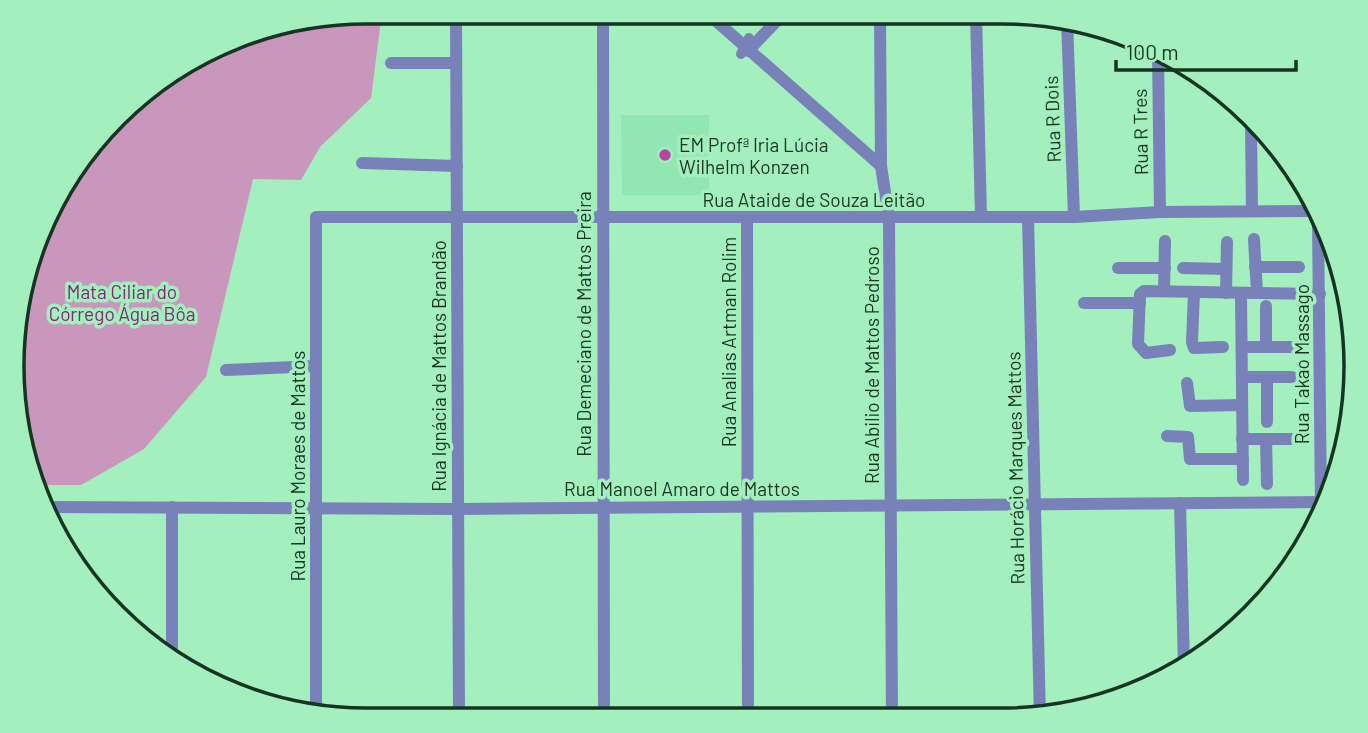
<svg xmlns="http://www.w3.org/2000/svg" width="1368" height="733" font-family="Barlow,sans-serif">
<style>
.built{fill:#92e6b1}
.green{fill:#c996bc}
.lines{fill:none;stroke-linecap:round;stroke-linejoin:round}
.pedestrian{stroke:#7882b9;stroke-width:10}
.minor{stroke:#7882b9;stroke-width:12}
.poi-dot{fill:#b746a3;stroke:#a3efbe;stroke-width:2.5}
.labels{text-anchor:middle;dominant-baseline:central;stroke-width:7;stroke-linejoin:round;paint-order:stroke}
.street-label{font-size:19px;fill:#153522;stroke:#a3efbe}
.poi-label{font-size:19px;fill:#153522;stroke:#a3efbe;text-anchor:start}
.park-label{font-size:19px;fill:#832774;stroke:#a3efbe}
.rim{fill:none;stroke:#153522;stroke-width:3.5}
</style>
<rect width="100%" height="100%" fill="#a3efbe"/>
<polygon class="built" points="621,115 709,115 709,195 622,195"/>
<polygon class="green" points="366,12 382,12 371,98 320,147 301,180 253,179 206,377 144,449 81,485 35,485 13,390 24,275 72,170 151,86 252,31"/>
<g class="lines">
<polyline class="pedestrian" points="741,54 749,38"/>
<g class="minor">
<polyline points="456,12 459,720"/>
<polyline points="603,13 604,719"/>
<polyline points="707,13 881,166"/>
<polyline points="880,13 881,166 889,218 892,718"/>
<polyline points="976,13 981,217"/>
<polyline points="1067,20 1074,217"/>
<polyline points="748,51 784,13"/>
<polyline points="1158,51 1160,212"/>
<polyline points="391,63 456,63"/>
<polyline points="1251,123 1252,211"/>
<polyline points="362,163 457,166"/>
<polyline points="1028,217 1040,718"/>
<polyline points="747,218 748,719"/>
<polyline points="1318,223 1321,506"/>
<polyline points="1254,239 1257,293"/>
<polyline points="1255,267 1299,267"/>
<polyline points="1118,268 1165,268"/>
<polyline points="1183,268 1226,269"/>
<polyline points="1164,291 1165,241"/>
<polyline points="1194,292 1192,342 1194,348 1223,347"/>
<polyline points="1226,293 1227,242"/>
<polyline points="1241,295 1243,480"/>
<polyline points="1084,303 1140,303"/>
<polyline points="1242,347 1294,347"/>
<polyline points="1266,347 1266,306"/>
<polyline points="1170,350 1146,353 1138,344 1140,294 1144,291 1320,294"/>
<polyline points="226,370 316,366"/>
<polyline points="1242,377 1292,377"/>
<polyline points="1267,377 1267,422"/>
<polyline points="1187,383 1190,406 1242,405"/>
<polyline points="1167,436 1188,437 1190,459 1243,459"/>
<polyline points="1242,439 1293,439"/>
<polyline points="1266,439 1267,484"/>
<polyline points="1180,503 1184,668"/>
<polyline points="42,507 458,509 1322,502"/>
<polyline points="172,659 172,507"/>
<polyline points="316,715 316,217 1074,217 1160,212 1312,211"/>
</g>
</g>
<circle class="poi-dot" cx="665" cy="155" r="7"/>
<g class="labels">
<g class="street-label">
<text transform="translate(1052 119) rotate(-92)">Rua R Dois</text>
<text transform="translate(1140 132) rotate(-91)">Rua R Tres</text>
<text x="814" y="199">Rua Ataide de Souza Leitão</text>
<text transform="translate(583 324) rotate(-90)">Rua Demeciano de Mattos Preira</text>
<text transform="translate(728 342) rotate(-90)">Rua Analias Artman Rolim</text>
<text transform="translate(1301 364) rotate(-90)">Rua Takao Massago</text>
<text transform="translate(871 365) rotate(-90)">Rua Abilio de Mattos Pedroso</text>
<text transform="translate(438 366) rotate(-90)">Rua Ignácia de Mattos Brandão</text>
<text transform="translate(297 466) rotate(-90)">Rua Lauro Moraes de Mattos</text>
<text transform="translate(1015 468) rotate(-91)">Rua Horácio Marques Mattos</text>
<text x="682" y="488">Rua Manoel Amaro de Mattos</text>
</g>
<g class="poi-label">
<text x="679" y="144">EM Profª Iria Lúcia<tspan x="679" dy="22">Wilhelm Konzen</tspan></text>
</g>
<g class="park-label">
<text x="122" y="291">Mata Ciliar do<tspan x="122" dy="22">Córrego Água Bôa</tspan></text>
</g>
</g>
<path d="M0 0H1368V733H0ZM366 24H1002A342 342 0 0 1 1344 366V366A342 342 0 0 1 1002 708H366A342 342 0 0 1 24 366V366A342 342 0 0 1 366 24Z" fill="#a3efbe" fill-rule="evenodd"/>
<path class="rim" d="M366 24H1002A342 342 0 0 1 1344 366V366A342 342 0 0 1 1002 708H366A342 342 0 0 1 24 366V366A342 342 0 0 1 366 24Z"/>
<path d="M1116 60v10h180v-10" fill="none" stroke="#153522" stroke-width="3.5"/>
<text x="1126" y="60" font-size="21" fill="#153522" stroke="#a3efbe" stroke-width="5" paint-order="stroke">100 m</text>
</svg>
